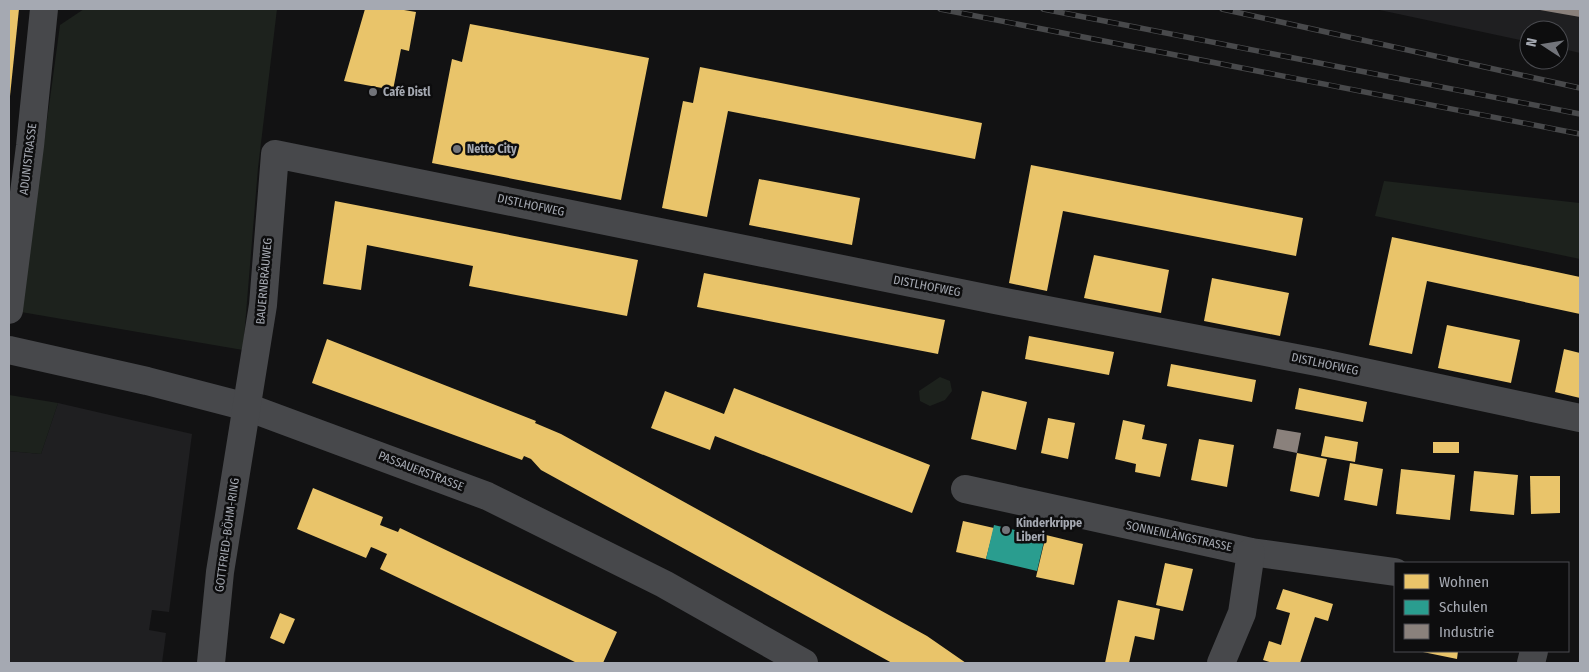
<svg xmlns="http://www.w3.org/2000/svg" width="1589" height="672" font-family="'Fira Sans Condensed',sans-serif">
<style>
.built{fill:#1f1f21}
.green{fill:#1d221d}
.homes{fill:#e9c46a}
.schools{fill:#2a9d8f}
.industry{fill:#8a817c}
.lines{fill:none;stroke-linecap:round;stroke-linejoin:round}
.minor{stroke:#47484b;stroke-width:28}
.rail-casing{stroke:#48494b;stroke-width:5.5}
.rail{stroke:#0d0d0e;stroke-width:4;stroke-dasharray:11;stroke-linecap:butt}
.poi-dot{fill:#72747a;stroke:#0d0d0e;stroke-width:2}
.labels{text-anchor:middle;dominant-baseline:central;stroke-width:5;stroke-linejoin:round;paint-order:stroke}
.poi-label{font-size:12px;font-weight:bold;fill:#a5a9b2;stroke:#0d0d0e;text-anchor:start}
.street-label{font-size:12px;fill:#a5a9b2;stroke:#0d0d0e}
</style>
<rect width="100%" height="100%" fill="#121213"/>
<g class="built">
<polygon points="1375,9 1580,9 1580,53 1559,48 1559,30 1529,30 1529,42"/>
<polygon points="58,403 192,434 169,612 152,610 149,630 166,633 162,663 9,663 9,451 41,454"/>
</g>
<g class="green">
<polygon points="84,9 277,9 258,168 243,350 21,312 60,25"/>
<polygon points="1384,181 1580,203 1580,259 1375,216"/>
<polygon points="940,377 950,381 952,391 945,400 930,406 920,401 919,391"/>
<polygon points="9,395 58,403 41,454 9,451"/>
</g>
<g class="homes">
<polygon points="9,9 19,9 10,96 9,96"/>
<polygon points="365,9 398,9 416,12 409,51 401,49 393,90 344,81"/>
<polygon points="470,24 649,58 621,200 432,163 452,59 462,62"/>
<polygon points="700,67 982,123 975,159 728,111 707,217 662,208 683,101 693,103"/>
<polygon points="1031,165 1303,218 1296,256 1063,211 1047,291 1009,283"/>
<polygon points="759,179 860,198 852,245 749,225"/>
<polygon points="335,201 638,260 627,316 469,286 473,266 367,245 361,290 323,284"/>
<polygon points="1392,237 1580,277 1580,314 1427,281 1412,354 1369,345"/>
<polygon points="1094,255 1169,270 1161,313 1084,298"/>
<polygon points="704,273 945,320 938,354 697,307"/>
<polygon points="1212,278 1289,293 1280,336 1204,321"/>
<polygon points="1447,325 1520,340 1511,383 1438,368"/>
<polygon points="1029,336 1114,352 1109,375 1025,359"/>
<polygon points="327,339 536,421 535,423 561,434 927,636 966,663 892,663 541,470 531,459 524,456 522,460 312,383"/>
<polygon points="1564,349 1580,353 1580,398 1555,392"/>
<polygon points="1171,364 1256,380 1252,402 1167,386"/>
<polygon points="734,388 930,465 912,513 715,436 710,450 651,428 665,391 724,414"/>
<polygon points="1299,388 1367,402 1363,422 1295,409"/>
<polygon points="982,391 1027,402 1016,450 971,439"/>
<polygon points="1048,418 1075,423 1068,459 1041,453"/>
<polygon points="1123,420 1145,425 1142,439 1167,444 1160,477 1135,472 1136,464 1115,459"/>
<polygon points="1325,436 1358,442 1355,462 1321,456"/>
<polygon points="1199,439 1234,445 1227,487 1191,480"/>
<rect x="1433" y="442" width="26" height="11"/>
<polygon points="1297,453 1327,459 1319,497 1290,491"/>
<polygon points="1350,463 1383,469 1377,506 1344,500"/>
<polygon points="1401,469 1455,475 1450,520 1396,514"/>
<polygon points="1474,471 1518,475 1514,515 1470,511"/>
<polygon points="1530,476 1560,476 1560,513 1531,514"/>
<polygon points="313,488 383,517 380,525 398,532 400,528 617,632 603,663 577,663 380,569 387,554 376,549 371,547 366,558 297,529"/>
<polygon points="963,521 994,528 986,559 956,552"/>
<polygon points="1046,535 1083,544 1074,585 1036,577"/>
<polygon points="1165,563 1193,569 1183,611 1156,605"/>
<polygon points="1283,589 1333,604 1328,621 1315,617 1300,663 1273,663 1263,660 1269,641 1281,645 1290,613 1276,609"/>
<polygon points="1118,600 1160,609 1154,640 1135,636 1129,663 1105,663"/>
<polygon points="280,613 295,619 284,644 270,638"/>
<polygon points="1418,651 1458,651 1457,659"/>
</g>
<polygon class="schools" points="994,525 1045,537 1037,571 986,559"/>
<g class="industry">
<polygon points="1540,9 1580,9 1580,17 1540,10"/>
<polygon points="1277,429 1301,433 1297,453 1273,448"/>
</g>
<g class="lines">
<g class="minor">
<polyline points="9,310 30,146 44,9"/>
<polyline points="9,350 147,381 247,407 487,496 664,584 804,663"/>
<polyline points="965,489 1251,552 1395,572"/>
<polyline points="211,663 220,572 263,305 275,154 995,300 1322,363 1580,418"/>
<polyline points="1221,663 1242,613 1251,552"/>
<polyline points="1531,663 1534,651"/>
</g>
<defs>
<g id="rail">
<polyline points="940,9 1580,134"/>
<polyline points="1043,9 1580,114"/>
<polyline points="1222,9 1580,88"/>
</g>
</defs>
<use href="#rail" class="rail-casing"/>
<use href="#rail" class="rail"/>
</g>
<g class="poi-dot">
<circle cx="373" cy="92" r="5"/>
<circle cx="457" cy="149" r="5"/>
<circle cx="1006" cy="530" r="5"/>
</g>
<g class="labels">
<g class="poi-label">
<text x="383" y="92">Café Distl</text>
<text x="467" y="149">Netto City</text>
<text x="1016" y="523">Kinderkrippe<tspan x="1016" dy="14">Liberi</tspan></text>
</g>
<g class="street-label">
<text transform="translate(28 159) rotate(-83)">ADUNISTRASSE</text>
<text transform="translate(531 205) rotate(12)">DISTLHOFWEG</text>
<text transform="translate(264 281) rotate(-85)">BAUERNBRÄUWEG</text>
<text transform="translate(927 286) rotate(11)">DISTLHOFWEG</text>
<text transform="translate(1325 364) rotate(12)">DISTLHOFWEG</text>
<text transform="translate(421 471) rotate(21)">PASSAUERSTRASSE</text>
<text transform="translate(227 535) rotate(-82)">GOTTFRIED-BÖHM-RING</text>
<text transform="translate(1179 536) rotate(12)">SONNENLÄNGSTRASSE</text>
</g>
</g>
<rect width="1589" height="672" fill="none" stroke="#a5a9b2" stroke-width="20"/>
<rect x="1394" y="562" width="175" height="90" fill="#0d0d0e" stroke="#4a4b50"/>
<rect x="1404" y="574" width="25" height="15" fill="#e9c46a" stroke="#4a4b50"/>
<text x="1439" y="587" font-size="15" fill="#a5a9b2">Wohnen</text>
<rect x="1404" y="600" width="25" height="15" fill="#2a9d8f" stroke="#4a4b50"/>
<text x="1439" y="612" font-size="15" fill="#a5a9b2">Schulen</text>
<rect x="1404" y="624" width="25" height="15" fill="#8a817c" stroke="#4a4b50"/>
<text x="1439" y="637" font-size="15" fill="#a5a9b2">Industrie</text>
<g transform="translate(1544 45) rotate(282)"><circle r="24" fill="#0d0d0e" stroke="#4a4b50"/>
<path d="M0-4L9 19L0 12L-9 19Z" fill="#72747a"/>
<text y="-8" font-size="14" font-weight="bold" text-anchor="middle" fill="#a5a9b2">N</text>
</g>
</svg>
